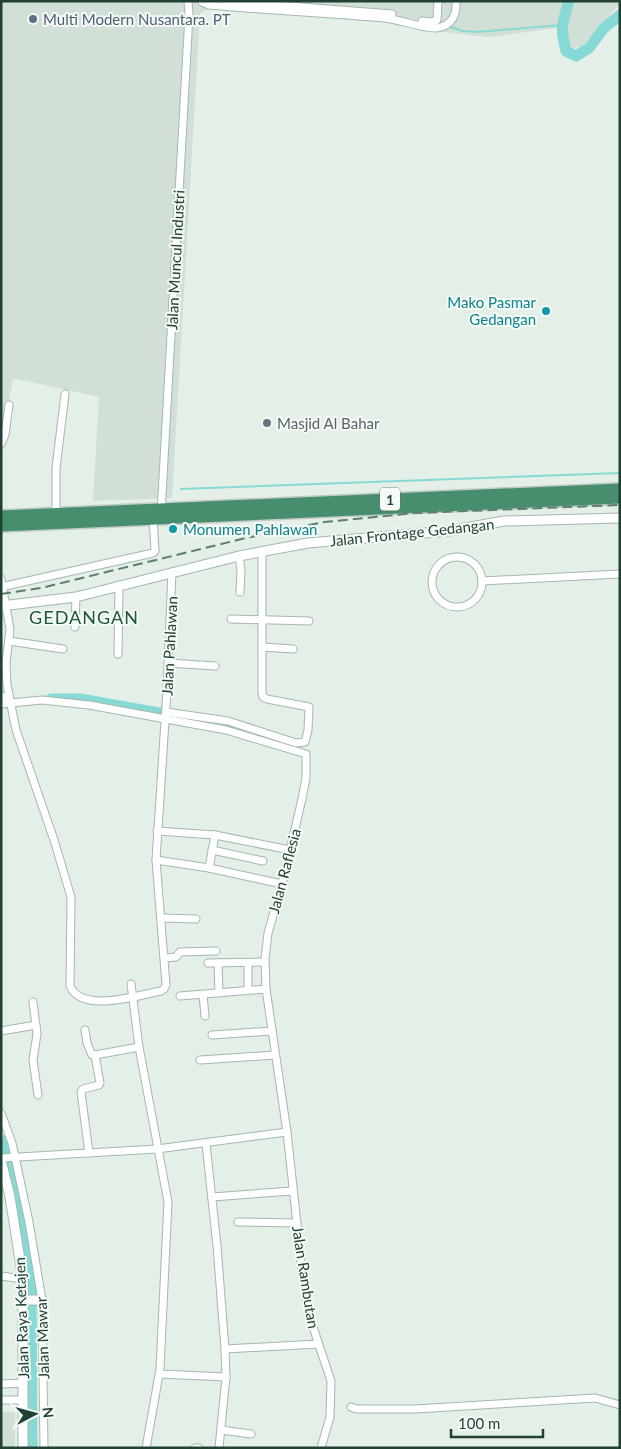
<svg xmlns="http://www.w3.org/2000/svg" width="621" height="1449" font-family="Lato,sans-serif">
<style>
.built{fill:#d1dfd6}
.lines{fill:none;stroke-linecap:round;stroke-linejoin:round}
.stream{stroke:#86d9d5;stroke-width:2}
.river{stroke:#86d9d5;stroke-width:11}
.minor-casing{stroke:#a5b8ad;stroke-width:9}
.tertiary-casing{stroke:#a5b8ad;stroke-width:11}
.trunk-casing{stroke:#c1cac6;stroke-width:14}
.minor{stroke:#fff;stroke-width:7}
.tertiary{stroke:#fff;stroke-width:9}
.trunk{stroke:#468e6e;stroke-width:11}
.rail{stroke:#5b7e6d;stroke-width:2;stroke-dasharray:10 5;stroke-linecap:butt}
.service-dot{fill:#5c6f8a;stroke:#f5faf6;stroke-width:2}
.culture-dot{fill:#0f9aa8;stroke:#f5faf6;stroke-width:2}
.worship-dot{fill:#6b7280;stroke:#f5faf6;stroke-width:2}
.labels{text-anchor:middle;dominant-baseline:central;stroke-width:4;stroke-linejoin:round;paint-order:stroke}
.shield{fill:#f5faf6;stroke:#61796d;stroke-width:1}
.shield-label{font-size:14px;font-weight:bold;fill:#214232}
.service-label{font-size:15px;fill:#4e5e75;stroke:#f5faf6;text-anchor:start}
.street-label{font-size:15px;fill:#214232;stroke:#f5faf6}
.culture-label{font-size:15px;fill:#0d838f;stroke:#f5faf6;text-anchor:end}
.worship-label{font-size:15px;fill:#5b616d;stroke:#f5faf6;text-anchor:start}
.quarter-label{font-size:18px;letter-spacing:1px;fill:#1a573c;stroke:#f5faf6}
</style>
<rect width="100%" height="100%" fill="#e3efe7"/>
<g class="built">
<polygon points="1,1 620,1 620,4 582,46 566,50 564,27 489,37 443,32 361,18 214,7 200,13 172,498 93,501 99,397 13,378 5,425 1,424"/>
<rect x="1" y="1412" width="14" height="36"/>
</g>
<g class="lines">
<g class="stream">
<polyline points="445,3 445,1"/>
<polyline points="448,26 462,31 478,32 561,25"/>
<polyline points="181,489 620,473"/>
</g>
<g class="river">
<path d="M569,1C562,24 560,28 566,51L576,56L589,48L604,28L620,15"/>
<polyline points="51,699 80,699 176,716"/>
<polyline points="192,719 242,728"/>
<polyline points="1,1140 23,1230 31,1280 32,1448"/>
</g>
<defs>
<g id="minor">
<polyline points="225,1 392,14"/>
<path d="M202,2L209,5C267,10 326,13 384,18C398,19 425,29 436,28C452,26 457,15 456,1"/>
<polyline points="422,21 433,22 437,20 438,1"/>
<polyline points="1,444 5,435 9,405"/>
<polyline points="56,513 56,468 65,394"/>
<polyline points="161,513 189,15 188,1"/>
<polyline points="239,556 241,569 240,592"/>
<circle cx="457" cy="582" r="25"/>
<path d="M1,579L10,629L6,663L7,685L16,730L54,840L71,897L70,986C82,1014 138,995 161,991L164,989L166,985L156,860L167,690L172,572"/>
<polyline points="482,581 620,574"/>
<polyline points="1,587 153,553 155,551 153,518"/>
<polyline points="231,619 309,621"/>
<polyline points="75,627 76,597"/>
<polyline points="9,641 63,649"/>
<polyline points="262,647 293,649"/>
<polyline points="118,654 119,585"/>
<polyline points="168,663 215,666"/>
<polyline points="1,697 9,696"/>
<polyline points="1,704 42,700 89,705 226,730 306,754 306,778 302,799 282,884 268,933 265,959 266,989 287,1132 302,1270 310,1318 331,1381 330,1417 321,1448"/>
<polyline points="166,712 228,721 296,743 305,742 308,730 309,707 267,699 263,697 262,693 262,552"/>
<polyline points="157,831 215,835"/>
<polyline points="212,850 263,861"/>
<polyline points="156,860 209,868 282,884"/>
<polyline points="209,868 215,835 290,850"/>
<polyline points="162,918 196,919"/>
<polyline points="165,958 176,957 180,952 216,951"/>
<polyline points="208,963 265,962"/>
<polyline points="218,963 219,993"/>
<polyline points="248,963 248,990"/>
<polyline points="131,984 139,1047 168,1202 160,1369 146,1448"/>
<polyline points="203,995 205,1016"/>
<polyline points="180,996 266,989"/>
<polyline points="33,1002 37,1034 33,1060 38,1095"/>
<polyline points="85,1030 87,1043 92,1055 95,1055 100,1083 99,1085 83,1089 81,1092 89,1153"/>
<polyline points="1,1031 36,1025"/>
<polyline points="212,1035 272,1031"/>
<polyline points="95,1055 139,1047"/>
<polyline points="200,1060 275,1055"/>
<polyline points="1,1113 12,1143 29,1222 42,1300 44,1448"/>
<polyline points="206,1144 217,1246 225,1349 226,1377 219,1448"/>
<polyline points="1,1158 157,1149 287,1132"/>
<polyline points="212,1197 292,1191"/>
<polyline points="238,1222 297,1223"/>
<polyline points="1,1276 23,1279"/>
<polyline points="225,1349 318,1344"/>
<polyline points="160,1374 226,1377"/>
<polyline points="1,1384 23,1383"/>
<polyline points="1,1400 24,1400"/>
<polyline points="351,1407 356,1409 415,1409 595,1398 620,1405"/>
<polyline points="221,1430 251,1434"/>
<polyline points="195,1448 199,1448"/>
</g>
<g id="tertiary">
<polyline points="1,606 76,597 239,556 308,543 448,531 504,521 620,518"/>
<polyline points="1,1160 10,1197 23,1279 23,1448"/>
<polyline points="23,1300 42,1300"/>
</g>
<g id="trunk">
<polyline points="1,516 620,489"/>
<polyline points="1,526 620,498"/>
</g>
</defs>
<use href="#minor" class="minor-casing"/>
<use href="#tertiary" class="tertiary-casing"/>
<use href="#trunk" class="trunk-casing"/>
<use href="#minor" class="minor"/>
<use href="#tertiary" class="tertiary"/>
<use href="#trunk" class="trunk"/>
<polyline class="rail" points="1,594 41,588 246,538 324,522 416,513 620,505"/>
</g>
<circle class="service-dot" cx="33" cy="19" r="5"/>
<g class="culture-dot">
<circle cx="546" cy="311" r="5"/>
<circle cx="173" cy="529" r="5"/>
</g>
<circle class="worship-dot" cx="267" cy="423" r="5"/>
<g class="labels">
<rect class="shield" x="380" y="487.5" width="20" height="23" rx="4"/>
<g class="shield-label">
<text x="390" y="499">1</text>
</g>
<g class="service-label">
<text x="43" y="19">Multi Modern Nusantara. PT</text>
</g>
<g class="street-label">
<text transform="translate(175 260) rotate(-87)">Jalan Muncul Industri</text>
<text transform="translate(412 532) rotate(-6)">Jalan Frontage Gedangan</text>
<text transform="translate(169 646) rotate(-87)">Jalan Pahlawan</text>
<text transform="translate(284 871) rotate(-75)">Jalan Raflesia</text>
<text transform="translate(306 1277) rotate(81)">Jalan Rambutan</text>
<text transform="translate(21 1318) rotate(-92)">Jalan Raya Ketajen</text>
<text transform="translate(42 1338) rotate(-92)">Jalan Mawar</text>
</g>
<g class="culture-label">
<text x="536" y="302">Mako Pasmar<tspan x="536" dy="17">Gedangan</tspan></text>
<text x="183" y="529" text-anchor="start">Monumen Pahlawan</text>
</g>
<g class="worship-label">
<text x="277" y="423">Masjid Al Bahar</text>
</g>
<g class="quarter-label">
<text x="84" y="617">GEDANGAN</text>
</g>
</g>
<rect width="621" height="1449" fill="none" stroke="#214232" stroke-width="5"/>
<g transform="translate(35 1414) rotate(84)" stroke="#f5faf6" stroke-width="4" paint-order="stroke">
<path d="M0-4L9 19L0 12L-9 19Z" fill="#214232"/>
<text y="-8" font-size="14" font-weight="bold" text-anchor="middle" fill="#214232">N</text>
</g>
<path d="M451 1429v8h92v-8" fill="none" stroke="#214232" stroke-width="2.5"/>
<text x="458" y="1429" font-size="15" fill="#214232" stroke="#f5faf6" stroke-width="4" paint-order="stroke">100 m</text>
</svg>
